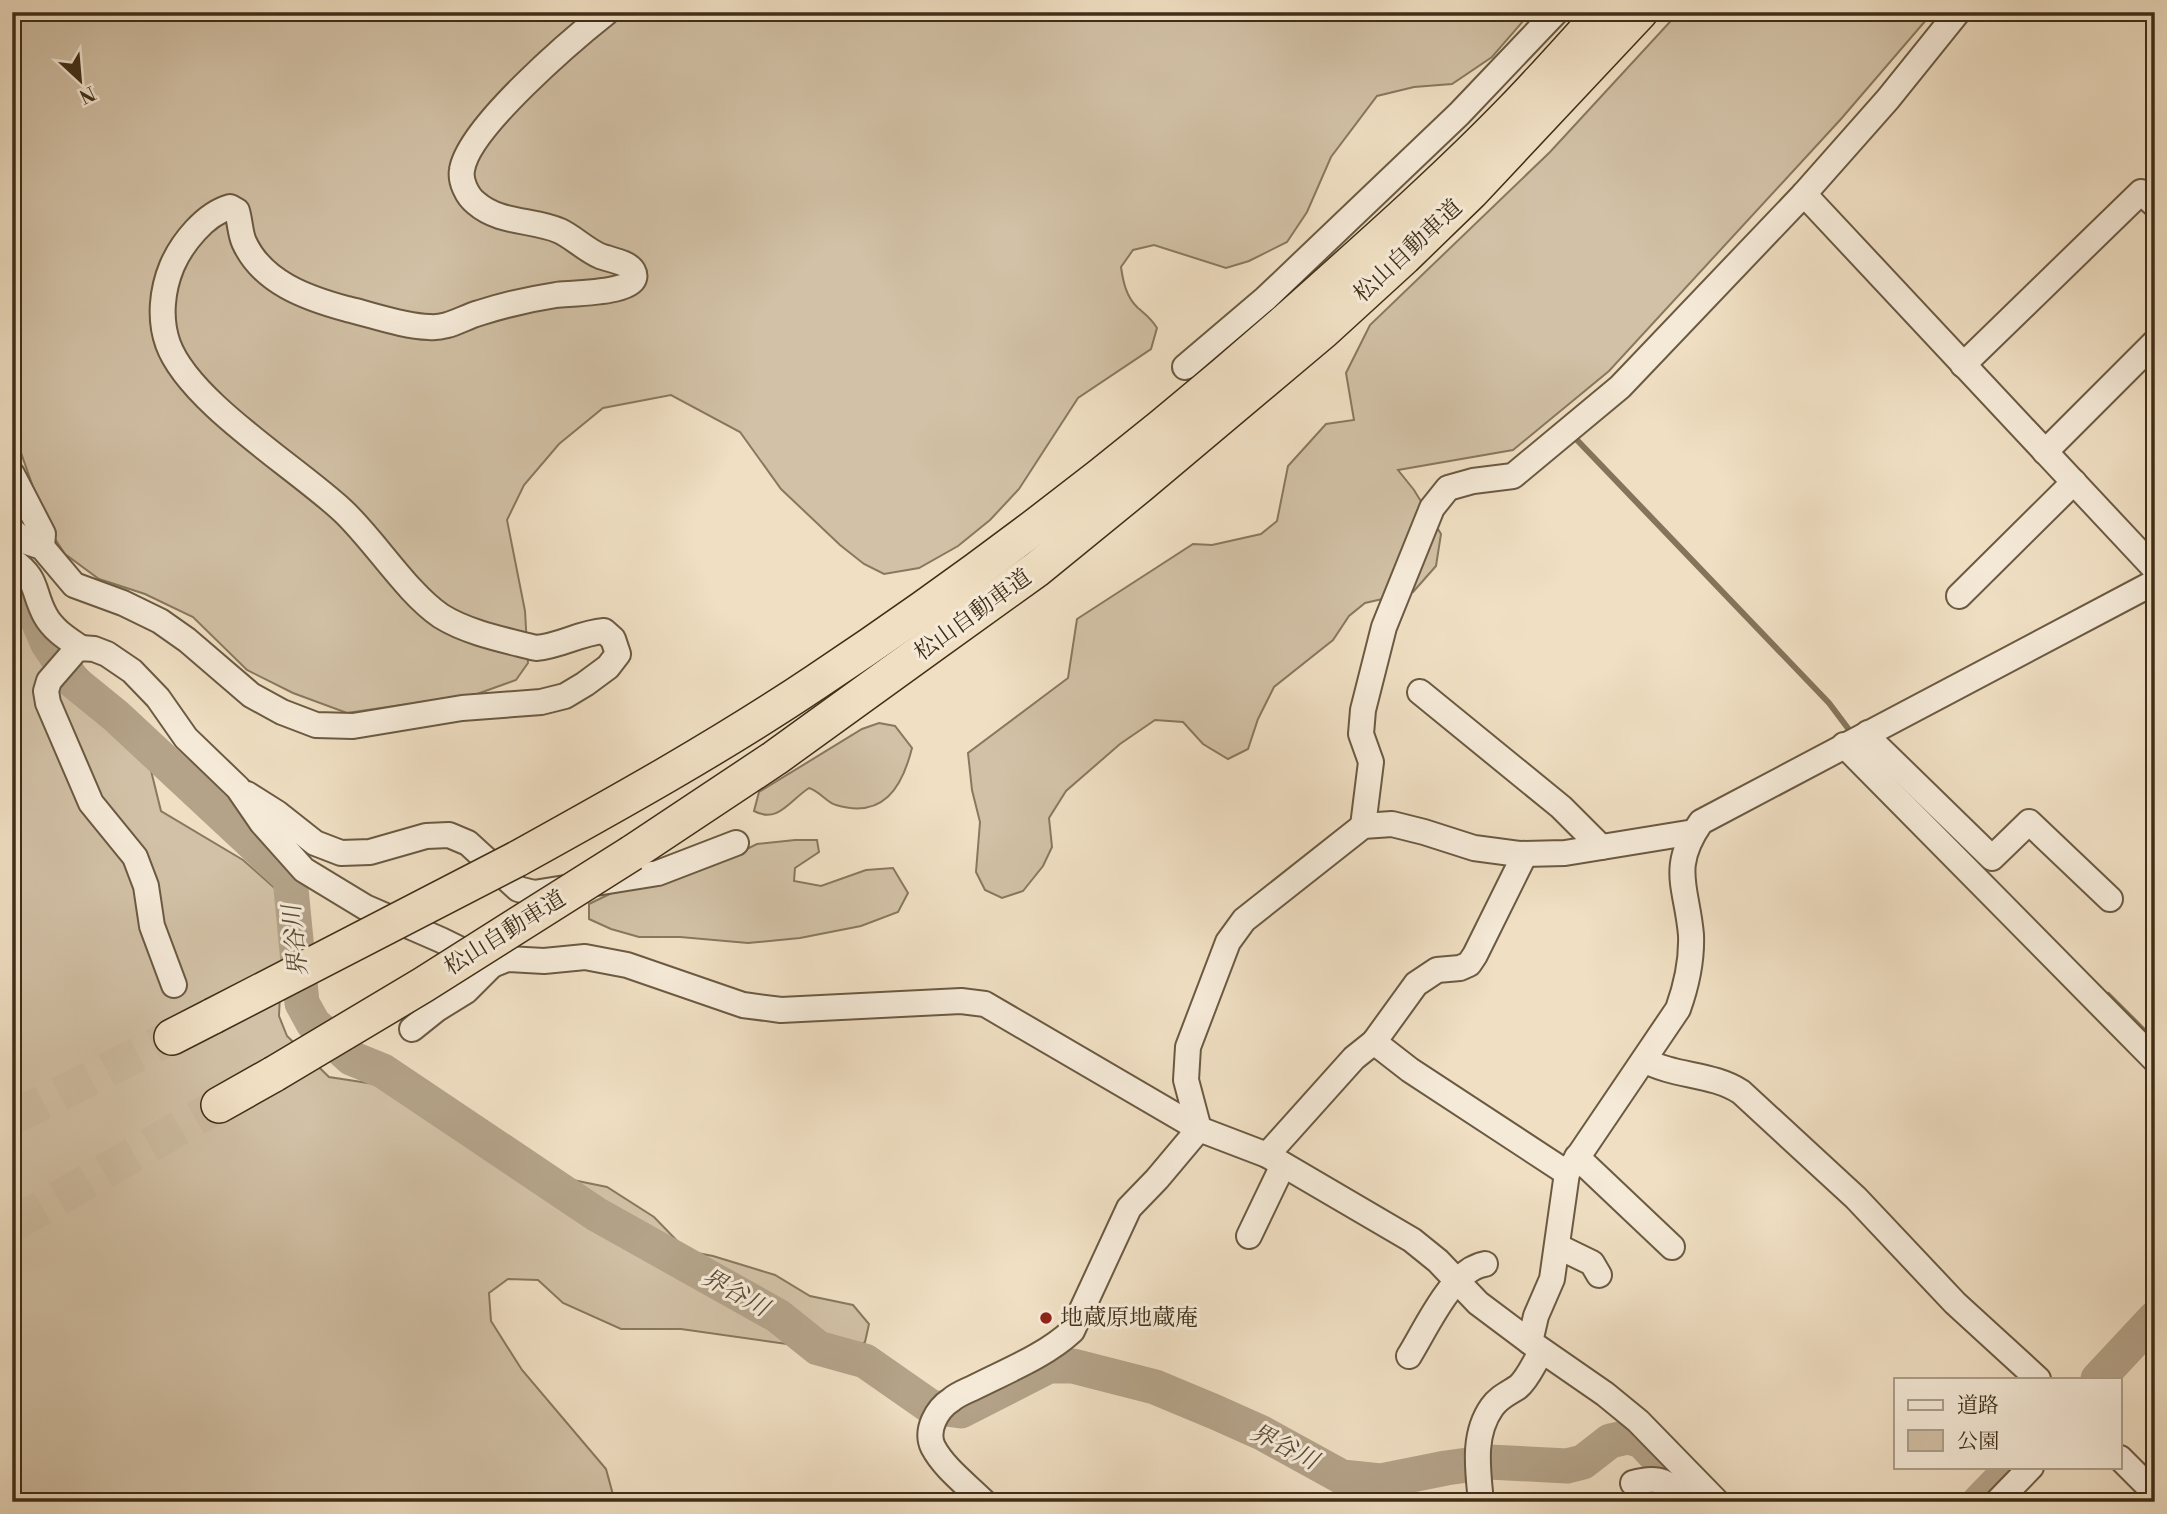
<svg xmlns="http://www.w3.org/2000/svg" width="2167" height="1514" font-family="'Libre Bodoni','Noto Serif JP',serif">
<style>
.green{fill:#d2c1a6;stroke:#88785e;stroke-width:2}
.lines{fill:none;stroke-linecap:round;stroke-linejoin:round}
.stream{stroke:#85745b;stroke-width:6}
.river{stroke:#b4a389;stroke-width:35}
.highway-tunnel{stroke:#cdbca1;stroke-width:35;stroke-dasharray:35 18;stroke-linecap:butt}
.minor-casing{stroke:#6b5a42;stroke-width:28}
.highway-casing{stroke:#3f2e17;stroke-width:38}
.minor{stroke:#f5ead8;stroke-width:24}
.highway{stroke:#f0dfc3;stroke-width:35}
.highway-bridge-casing{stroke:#3f2e17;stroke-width:38;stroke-linecap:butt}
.highway-bridge{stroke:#f0dfc3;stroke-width:35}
.poi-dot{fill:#8f2418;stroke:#f5ead8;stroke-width:2.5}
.labels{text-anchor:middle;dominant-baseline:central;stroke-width:6;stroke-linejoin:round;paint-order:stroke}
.street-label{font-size:23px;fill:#3f2e17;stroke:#f5ead8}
.poi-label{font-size:23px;fill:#3f2e17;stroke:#f5ead8;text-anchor:start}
.water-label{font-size:24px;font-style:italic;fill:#5c4b34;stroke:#f5ead8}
</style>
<rect width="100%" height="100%" fill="#f0dfc3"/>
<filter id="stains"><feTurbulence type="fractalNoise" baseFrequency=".00286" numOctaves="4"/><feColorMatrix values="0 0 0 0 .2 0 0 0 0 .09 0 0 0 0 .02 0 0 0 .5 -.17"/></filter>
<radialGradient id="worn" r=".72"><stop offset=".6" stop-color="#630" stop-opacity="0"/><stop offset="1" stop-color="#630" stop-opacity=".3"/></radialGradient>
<g class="green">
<path d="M12,12H1531L1492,57L1452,84L1414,87L1377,96L1331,157L1307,212L1287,242L1249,261L1226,268L1154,245L1133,250L1121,267C1123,281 1126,297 1138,308C1146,315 1151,318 1157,328L1151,349L1078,398L1019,489L990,520L958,546L919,568L884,574L864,564L840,545L781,489L740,432L671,395L603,408L559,444L524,485L507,520L525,611L528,663L516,680L477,694L347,713L293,693L247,670L193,617L145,594L99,579L65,554L47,527L12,427Z"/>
<polygon points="1679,12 1933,12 1841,119 1609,371 1513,450 1398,470 1414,490 1441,534 1436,566 1413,592 1365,603 1349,616 1333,640 1274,687 1258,719 1248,749 1228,759 1203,744 1183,722 1155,720 1120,744 1066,791 1049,818 1052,847 1043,866 1023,891 1002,898 985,890 976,872 980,822 972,790 968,753 1068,678 1077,619 1193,544 1212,545 1261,534 1277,521 1288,466 1326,424 1354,420 1346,373 1370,325 1550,152"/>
<polygon points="12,592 99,684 139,722 161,811 243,860 278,891 282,948 279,1016 287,1036 329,1077 381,1085 529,1182 573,1180 607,1187 654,1217 687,1251 713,1256 775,1275 810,1296 853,1305 869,1324 865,1342 851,1350 794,1345 681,1329 621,1329 563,1303 538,1280 508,1279 489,1293 491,1321 522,1370 606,1469 615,1502 12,1502"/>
<path d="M879,723L895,726L912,748C902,788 883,819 836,805C827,803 821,792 809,788C789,801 778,824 754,811L759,792L862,729Z"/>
<polygon points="795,840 817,840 819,852 795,868 794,881 821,886 866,870 893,868 908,893 898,912 861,926 800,938 748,943 680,937 639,937 611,929 589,919 589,904 620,889 672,879 714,865 757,844"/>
</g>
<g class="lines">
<g class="stream">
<polyline points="1577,440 1829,703 1853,735"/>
<polyline points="2108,995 2155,1042"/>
</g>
<g class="river">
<polyline points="25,590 47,642 73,681 116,716 290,878 302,1003 313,1023 351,1058 383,1071 596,1214 778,1316 818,1348 865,1361 931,1407 961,1411 1049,1366 1073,1366 1155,1387 1215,1412 1262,1433 1342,1477 1381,1481 1446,1468 1489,1462 1567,1466 1583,1462 1610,1441 1628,1437 1642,1441 1699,1502"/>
<polyline points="2098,1379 2155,1318"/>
<polyline points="1979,1502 2013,1467"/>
</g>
<g class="highway-tunnel">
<polyline points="12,1118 172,1037"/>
<polyline points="12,1225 219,1105"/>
</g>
<defs>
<g id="minor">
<polyline points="1804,194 2155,569"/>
<polyline points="1963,365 2141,192 2155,205"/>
<polyline points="1185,367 1265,299 1459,114 1556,12"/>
<polyline points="2045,452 2155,342"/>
<polyline points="12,474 43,534 42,547"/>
<path d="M12,530L24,541L42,547L74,585L123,603L160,621L187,640L251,695L282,712L316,725L353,726L462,708L541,702L565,696L585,684L608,667L618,654L613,639L604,631C579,633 561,646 536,648C505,640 468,633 441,616C406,592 375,541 343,511C296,467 189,402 168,344C159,319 162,290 172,266C182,243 205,214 230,207L237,211C240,221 240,233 244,242C262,282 306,298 347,309C373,315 402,326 429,327C447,329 462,318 479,313C504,305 530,299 556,295C568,293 646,294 633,271C628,262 610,260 600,256C586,250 573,237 560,231C533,219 500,224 476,203C467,196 460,181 462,170C468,128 573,39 607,12"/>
<path d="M12,560C39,579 32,591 45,615C53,630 68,639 81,648"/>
<polyline points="1959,596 2074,482"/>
<polyline points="1420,692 1561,807 1601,847"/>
<polyline points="1868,733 1876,745 1992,858 2029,822 2110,899"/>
<polyline points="1844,745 2155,1060"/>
<polyline points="247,794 277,813 315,843 341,853 370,852 426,836 449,835 468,843 518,889 534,893 658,873 736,843"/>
<polyline points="1363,826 1371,762 1361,734 1363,710 1384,627 1432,508 1448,488 1473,481 1513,476 1620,387 1804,194 1888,99 1958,12"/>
<polyline points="174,985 152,926 146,886 135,857 91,803 48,703 46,691 49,681 75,651 81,648 94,649 107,654 132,671 158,698 186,738 238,788 262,823 304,870 365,907 441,940 492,965 507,959 544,961 585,957 627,965 743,1005 781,1010 961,1001 985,1004 1199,1129 1267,1155 1412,1240 1438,1261 1478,1303 1530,1342 1605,1394 1638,1421 1717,1502"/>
<polyline points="412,1029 437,1009 466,991 492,965"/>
<polyline points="1374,1042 1410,1070 1567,1173"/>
<path d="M1644,1060C1675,1077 1712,1073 1741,1092L1856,1198L1955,1303L2038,1379"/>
<polyline points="1267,1155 1354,1058 1374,1042 1416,984 1437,970 1460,968 1469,964 1475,955 1525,854"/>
<polyline points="1577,1157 1672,1247"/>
<polyline points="1249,1236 1283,1165"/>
<polyline points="1557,1246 1592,1263 1599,1275"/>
<path d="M1530,1342L1536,1316L1552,1279L1567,1173L1678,1009C1687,984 1692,961 1691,935C1687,887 1669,868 1701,822L2155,582"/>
<path d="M1409,1356C1426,1329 1452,1269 1485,1264"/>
<polyline points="2120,1458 2155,1493"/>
<path d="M1633,1483C1660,1475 1669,1482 1687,1502"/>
<path d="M984,1502C967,1485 944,1468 933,1447C925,1430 937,1409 951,1400C959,1393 970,1390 979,1385C1011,1369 1046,1355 1072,1331L1129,1208L1157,1179L1199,1129L1186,1080L1188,1047L1228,942L1244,920L1363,826L1392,824L1424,832L1474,848L1519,854L1565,853L1694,832"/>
<path d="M1481,1502C1478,1470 1472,1435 1492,1407C1499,1397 1509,1393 1518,1387C1528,1379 1535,1361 1542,1351"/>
<polyline points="1997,1502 2031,1467"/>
</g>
<g id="highway">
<polyline points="632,853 775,758 934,643 1037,569 1140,485 1323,331 1404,257 1471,192 1640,12"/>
<path d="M517,859C618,803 719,747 816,682C994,564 1162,433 1321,290C1386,232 1452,173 1513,110C1544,78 1573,45 1603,12"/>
<polyline points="172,1037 213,1016"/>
<polyline points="219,1105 274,1074"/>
</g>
</defs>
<use href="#minor" class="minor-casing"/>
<use href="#highway" class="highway-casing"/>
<use href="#minor" class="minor"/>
<use href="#highway" class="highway"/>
<defs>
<g id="highway-bridge">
<polyline points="213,1016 517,859"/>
<polyline points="274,1074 423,985 632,853"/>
</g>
</defs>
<use href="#highway-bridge" class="highway-bridge-casing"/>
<use href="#highway-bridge" class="highway-bridge"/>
</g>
<circle class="poi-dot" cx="1046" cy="1318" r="7"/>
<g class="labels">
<g class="street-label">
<text transform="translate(1408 251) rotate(-43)">松山自動車道</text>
<text transform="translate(973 615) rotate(-36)">松山自動車道</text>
<text transform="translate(505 933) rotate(-32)">松山自動車道</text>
</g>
<g class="poi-label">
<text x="1060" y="1318">地蔵原地蔵庵</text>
</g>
<g class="water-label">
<text transform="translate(296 941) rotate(-96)">界谷川</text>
<text transform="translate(735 1293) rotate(29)">界谷川</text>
<text transform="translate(1284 1447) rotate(27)">界谷川</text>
</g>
</g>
<rect width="2167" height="1514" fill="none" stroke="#f0dfc3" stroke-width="42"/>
<rect x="14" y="14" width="2139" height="1486" fill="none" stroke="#3f2e17" stroke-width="3.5"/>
<rect x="21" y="21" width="2125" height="1472" fill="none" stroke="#3f2e17" stroke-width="2"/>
<rect x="1894" y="1378" width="228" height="91" fill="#f5ead8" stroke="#ac9f8b" stroke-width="2"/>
<rect x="1908" y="1400" width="35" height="10" fill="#f5ead8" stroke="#ac9f8b" stroke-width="2"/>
<text x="1957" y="1412" font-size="21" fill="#3f2e17">道路</text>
<rect x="1908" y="1430" width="35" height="21" fill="#d2c1a6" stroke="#ac9f8b" stroke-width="2"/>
<text x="1957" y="1448" font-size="21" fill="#3f2e17">公園</text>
<g transform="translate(80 80) rotate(154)" stroke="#f5ead8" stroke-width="5" paint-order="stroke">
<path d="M0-5L12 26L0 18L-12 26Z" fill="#3f2e17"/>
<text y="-10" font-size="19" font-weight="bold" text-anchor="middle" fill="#3f2e17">N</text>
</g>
<rect width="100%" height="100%" filter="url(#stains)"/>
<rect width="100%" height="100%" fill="url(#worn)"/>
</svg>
